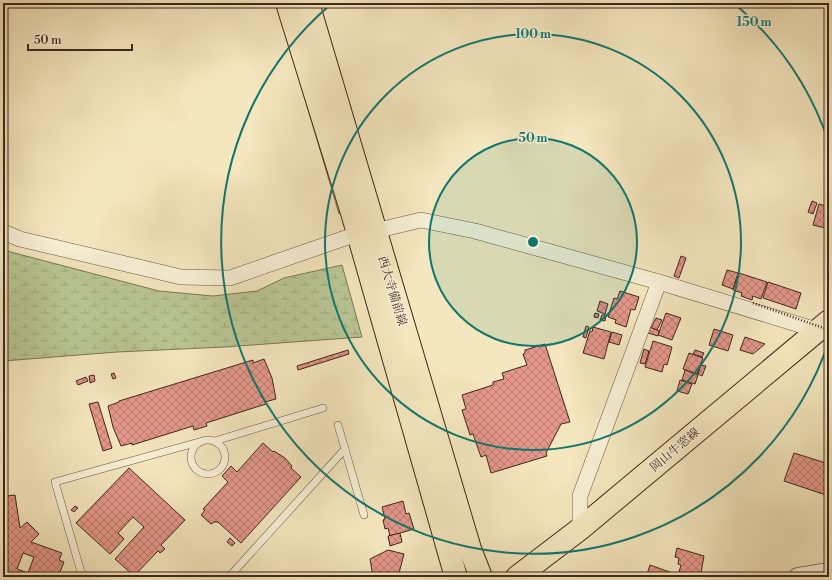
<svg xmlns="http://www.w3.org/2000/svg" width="832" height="580" font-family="'Libre Bodoni','Noto Serif JP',serif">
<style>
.grass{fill:url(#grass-dots);stroke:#7c7758}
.wetland{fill:url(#wetland-marsh);stroke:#7c7758}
.building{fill:url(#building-cross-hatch);stroke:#3e281b;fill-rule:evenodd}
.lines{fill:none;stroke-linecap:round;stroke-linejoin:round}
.service-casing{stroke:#6c5844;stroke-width:8}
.minor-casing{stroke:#6c5844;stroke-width:16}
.tertiary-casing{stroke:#6c5844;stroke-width:20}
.primary-casing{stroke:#3e281b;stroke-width:24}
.service{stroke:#f8efd5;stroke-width:7}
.minor{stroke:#f8efd5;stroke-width:15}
.tertiary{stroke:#f8efd5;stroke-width:18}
.primary{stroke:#f4e6be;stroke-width:22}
.path-bridge{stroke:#3e281b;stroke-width:2.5;stroke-dasharray:1 2;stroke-linecap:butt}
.ring{fill:none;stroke:#0f766e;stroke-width:2}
.labels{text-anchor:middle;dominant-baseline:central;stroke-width:3;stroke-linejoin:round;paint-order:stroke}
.street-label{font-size:12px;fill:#3e281b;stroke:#f8efd5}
.centre{fill:#0f766e;stroke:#f8efd5;stroke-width:2}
.ring-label{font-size:12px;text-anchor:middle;font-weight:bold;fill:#0f766e;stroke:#f8efd5;stroke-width:3;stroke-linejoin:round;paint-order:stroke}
</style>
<defs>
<pattern id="grass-dots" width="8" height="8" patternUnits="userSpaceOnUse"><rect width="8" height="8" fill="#b9c694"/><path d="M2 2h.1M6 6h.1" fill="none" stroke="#a0aa7f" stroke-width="1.8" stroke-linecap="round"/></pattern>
<pattern id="wetland-marsh" width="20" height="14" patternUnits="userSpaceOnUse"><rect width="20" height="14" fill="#b9c694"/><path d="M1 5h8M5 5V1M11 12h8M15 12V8" fill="none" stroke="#a0aa7f"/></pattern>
<pattern id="building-cross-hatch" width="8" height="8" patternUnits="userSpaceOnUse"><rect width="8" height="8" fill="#e4978a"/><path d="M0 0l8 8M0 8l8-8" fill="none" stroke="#ba7b70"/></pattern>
</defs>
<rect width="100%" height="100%" fill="#f4e6be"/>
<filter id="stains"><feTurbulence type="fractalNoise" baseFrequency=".005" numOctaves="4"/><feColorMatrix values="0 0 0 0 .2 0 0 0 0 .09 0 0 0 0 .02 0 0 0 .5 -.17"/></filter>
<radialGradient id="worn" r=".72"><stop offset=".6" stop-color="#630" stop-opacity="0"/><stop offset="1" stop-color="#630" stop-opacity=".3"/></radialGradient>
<polygon class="grass" points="297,72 342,213 339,214"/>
<polygon class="wetland" points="3,250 159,291 213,296 257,291 284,278 342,265 362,337 225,347 117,352 3,361"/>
<g class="building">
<polygon points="812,201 817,203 813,214 808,212"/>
<polygon points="819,204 829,207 829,229 813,225"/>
<polygon points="681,256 686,258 679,278 674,276"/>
<polygon points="727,270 738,273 733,289 722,285"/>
<polygon points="739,273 767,282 761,299 753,296 752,300 741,296 742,293 733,290"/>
<polygon points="768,282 801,293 796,309 763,298"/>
<polygon points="620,291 639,297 635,310 631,309 626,327 615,323 616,320 608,317 614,298 617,299"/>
<polygon points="600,301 608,304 605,314 597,311"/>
<polygon points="595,313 599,314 598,318 594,317"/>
<polygon points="666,313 681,318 672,340 658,335"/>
<polygon points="602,315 606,315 605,321 600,320"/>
<polygon points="656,318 662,320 657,330 651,328"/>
<polygon points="586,326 589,327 586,338 583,337"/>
<polygon points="593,327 611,332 604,359 583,353 590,331 592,332"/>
<polygon points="650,327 659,331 658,336 648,333"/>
<polygon points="714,329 733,335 728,351 709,345"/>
<polygon points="612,332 622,335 619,345 609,342"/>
<polygon points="745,337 765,344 753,354 740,350"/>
<polygon points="653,341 672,347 667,365 664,364 662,372 645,367"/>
<polygon points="545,344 570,422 561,424 546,453 547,456 491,473 486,455 481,457 473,434 470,435 462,410 466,409 462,395 493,385 493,382 504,379 502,373 527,365 523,354 525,353 525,350"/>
<polygon points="644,349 649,351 645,364 640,363"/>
<polygon points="348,350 349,354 298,370 297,366"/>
<polygon points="695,350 704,353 702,357 693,354"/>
<polygon points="689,353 703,358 697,374 683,369"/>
<polygon points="264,359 272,378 276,399 265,402 266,404 206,423 207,426 194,430 193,426 132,445 132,443 121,446 113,427 108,406 119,402 119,401 253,360 253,363"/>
<polygon points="701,365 706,366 702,376 698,374"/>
<polygon points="685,370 698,375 695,384 682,380"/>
<polygon points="114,373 116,378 113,379 111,374"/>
<polygon points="94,375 95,381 90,383 89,376"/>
<polygon points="86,377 88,381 78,385 76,381"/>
<polygon points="680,380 692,384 688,394 677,391"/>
<polygon points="98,402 112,448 103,451 89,404"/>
<polygon points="263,443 273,452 274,451 285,458 292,466 291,468 301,477 241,543 218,522 214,522 211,524 201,515 205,510 203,509 228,482 222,476 231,466 237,472"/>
<polygon points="794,453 829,464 829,496 784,481"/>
<polygon points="129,468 185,520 161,545 165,549 160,553 158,551 134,576 115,559 144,527 133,517 118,533 124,539 110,554 76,523"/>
<path d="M3,490H6L7,496L15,495L20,528L27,522L39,534L31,542L62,553L59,560L64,562L58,577H3V533L6,532L5,521H3ZM23,553L34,557L28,573L17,569Z"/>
<polygon points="403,501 406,514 409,513 414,529 390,536 388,528 385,529 383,520 385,519 382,507"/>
<polygon points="75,506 78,508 74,512 71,510"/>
<polygon points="400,533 402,542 390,546 388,536"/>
<polygon points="230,538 235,543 232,546 227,542"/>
<polygon points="677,548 704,556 701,573 697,573 696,577 679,572 681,565 678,564 679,558 675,557"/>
<polygon points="388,550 404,554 398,577 373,577 370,559"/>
<polygon points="650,565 675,574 674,577 646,577"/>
</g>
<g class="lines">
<defs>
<g id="service">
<polyline points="338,425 364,515"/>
<circle cx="208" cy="457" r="17"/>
<polyline points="215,441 323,408"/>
<polyline points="87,577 81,572 55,482 199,442"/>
<polyline points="229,577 345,449"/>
</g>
<g id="minor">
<polyline points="3,232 20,239 181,277 230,278 345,238 421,220 475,231 659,282 823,332"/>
<polyline points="580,529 580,496 659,282"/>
</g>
<polyline id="tertiary" points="798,577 829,572"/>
<g id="primary">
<polyline points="287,3 353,216 456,577"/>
<polyline points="308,3 470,549 481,577"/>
<polyline points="517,577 580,529 829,321"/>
</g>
</defs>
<use href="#service" class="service-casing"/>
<use href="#minor" class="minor-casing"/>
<use href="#tertiary" class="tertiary-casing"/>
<use href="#primary" class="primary-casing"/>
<use href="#service" class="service"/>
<use href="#minor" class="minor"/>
<use href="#tertiary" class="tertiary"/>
<use href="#primary" class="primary"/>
<polyline class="path-bridge" points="753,303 829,330"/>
</g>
<circle cx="533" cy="242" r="104" fill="#0f766e" fill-opacity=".12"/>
<g class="ring">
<circle cx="533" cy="242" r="104"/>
<circle cx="533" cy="242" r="208"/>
<path d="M829 341A312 312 0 1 1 330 5M736 5A312 312 0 0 1 829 143"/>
</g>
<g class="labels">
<g class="street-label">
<text transform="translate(392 291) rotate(73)">西大寺備前線</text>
<text transform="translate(675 450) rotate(-40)">岡山牛窓線</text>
</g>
</g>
<circle cx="533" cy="242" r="6" class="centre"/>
<g class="ring-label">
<text x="754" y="26">150 m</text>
<text x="533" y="38">100 m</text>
<text x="533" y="142">50 m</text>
</g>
<rect width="832" height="580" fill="none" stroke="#f4e6be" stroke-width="16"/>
<rect x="4" y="4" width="824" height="572" fill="none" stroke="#3e281b" stroke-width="2"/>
<rect x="8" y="8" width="816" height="564" fill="none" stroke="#3e281b"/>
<path d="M28 44v6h104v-6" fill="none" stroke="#3e281b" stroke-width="2"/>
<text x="34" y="44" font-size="12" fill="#3e281b" stroke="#f8efd5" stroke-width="3" paint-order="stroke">50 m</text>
<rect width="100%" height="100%" filter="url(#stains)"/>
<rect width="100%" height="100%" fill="url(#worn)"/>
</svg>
